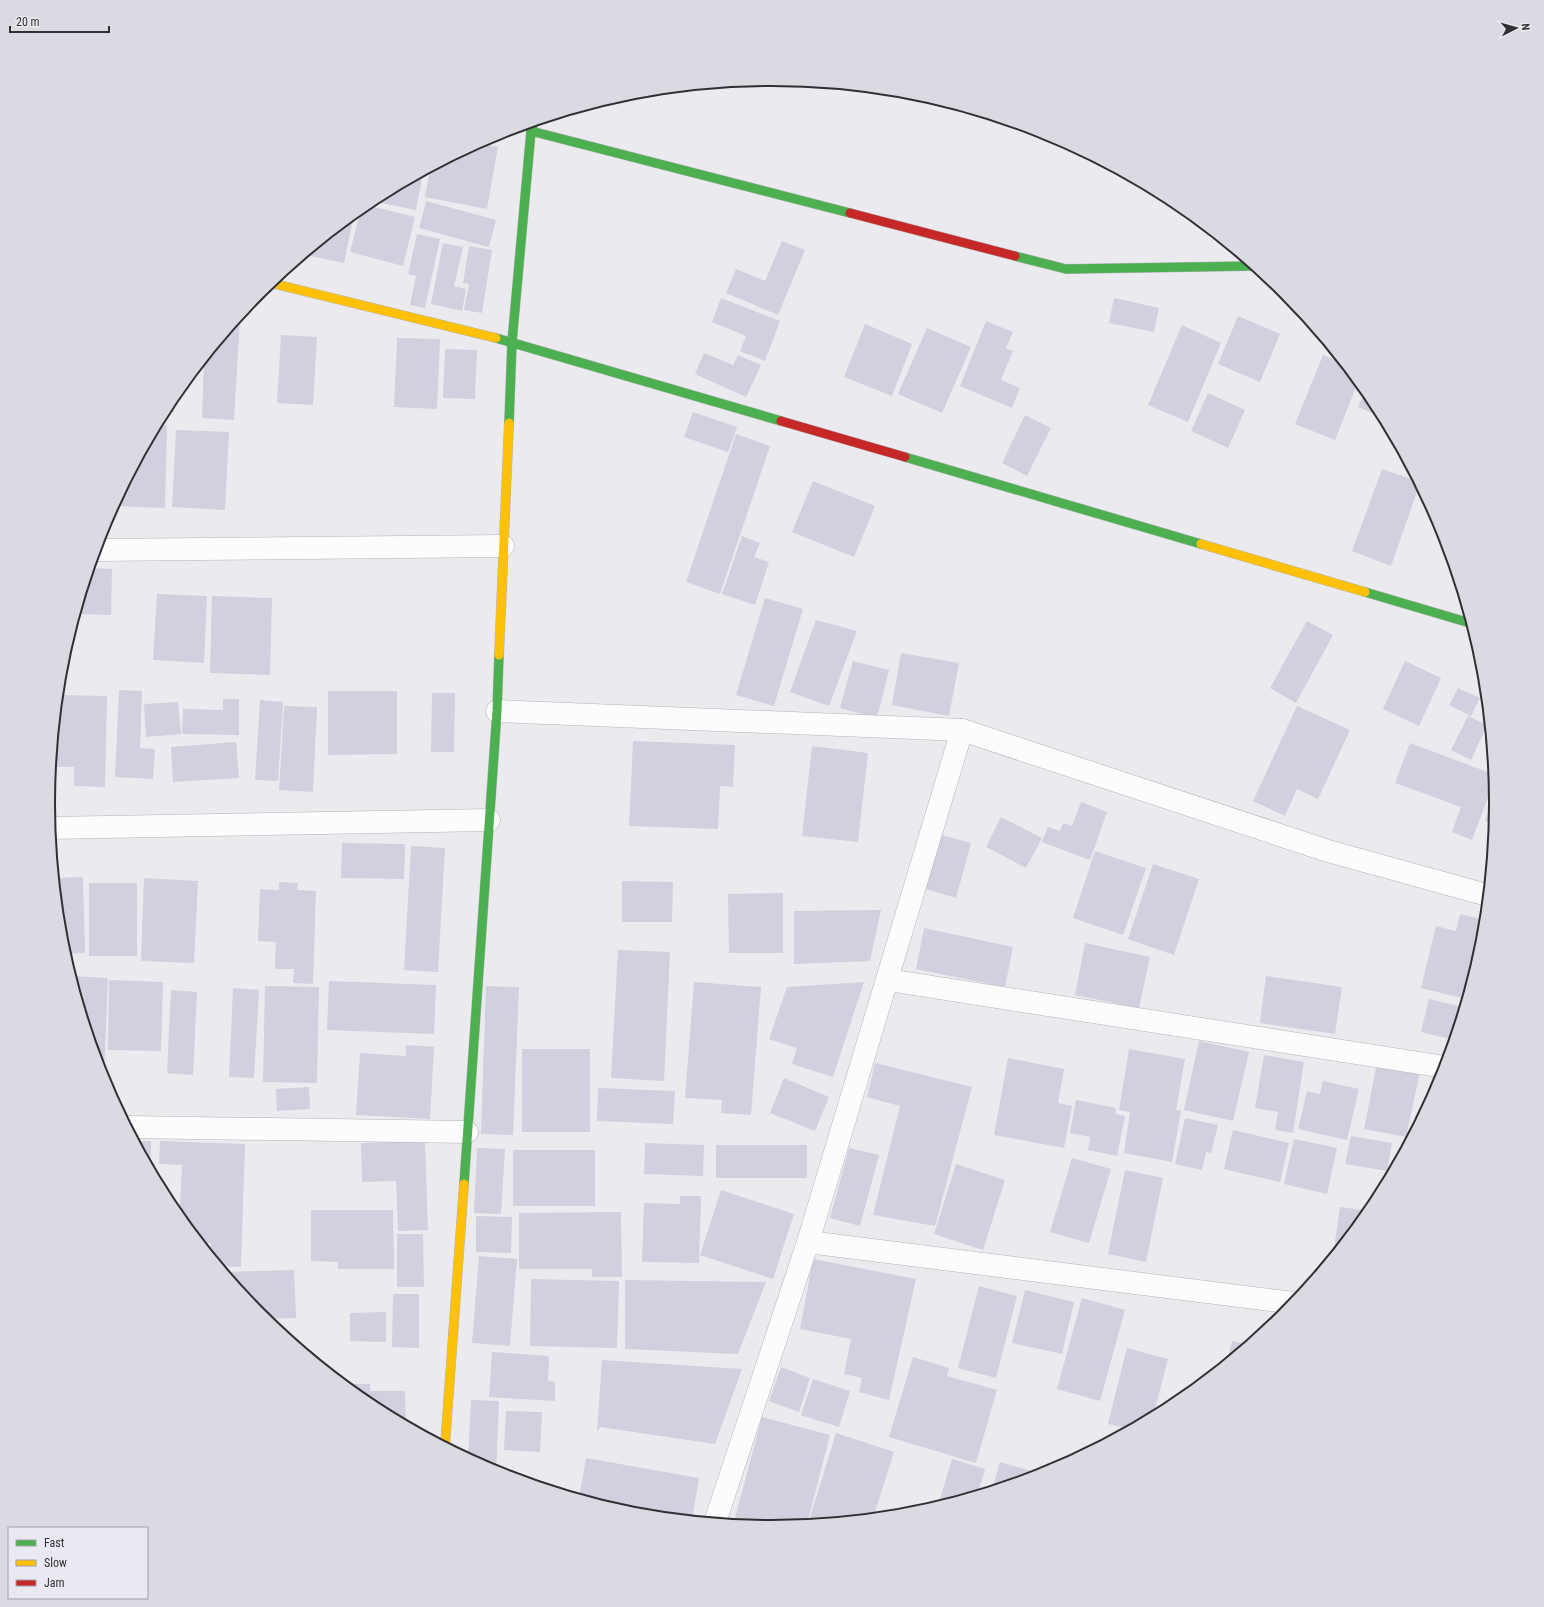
<svg xmlns="http://www.w3.org/2000/svg" width="1544" height="1607" font-family="'Roboto Condensed',sans-serif">
<style>
.building{fill:#d0d0de}
.lines{fill:none;stroke-linecap:round;stroke-linejoin:round}
.street-casing{stroke:#b3b3b6;stroke-width:23}
.fast-casing{stroke:#b3b3b6;stroke-width:10}
.slow-casing{stroke:#b3b3b6;stroke-width:10}
.jam-casing{stroke:#b3b3b6;stroke-width:10}
.street{stroke:#fcfcfd;stroke-width:22}
.fast{stroke:#4caf50;stroke-width:9}
.slow{stroke:#ffc107;stroke-width:9}
.jam{stroke:#c62828;stroke-width:9}
.rim{fill:none;stroke:#303033;stroke-width:2}
</style>
<rect width="100%" height="100%" fill="#ebebef"/>
<g class="building">
<polygon points="479,143 498,147 487,209 425,197 430,169"/>
<polygon points="423,173 416,210 371,201"/>
<polygon points="426,201 496,220 489,247 419,228"/>
<polygon points="366,205 415,217 403,266 350,252 361,209"/>
<polygon points="354,215 344,263 305,255 350,218"/>
<polygon points="417,234 440,239 425,308 410,305 416,276 408,274"/>
<polygon points="782,241 805,250 778,315 726,293 736,269 765,281"/>
<polygon points="443,243 463,247 454,286 466,289 462,311 431,304"/>
<polygon points="469,246 492,250 482,313 464,310 469,284 463,283"/>
<polygon points="721,298 780,321 765,361 740,351 746,336 712,322"/>
<polygon points="1114,298 1159,308 1154,332 1109,323"/>
<polygon points="1238,316 1280,334 1260,382 1218,364"/>
<polygon points="237,319 240,319 234,420 202,418 204,359"/>
<polygon points="986,321 1013,332 1006,348 1013,351 1001,380 1020,388 1012,408 960,386"/>
<polygon points="865,324 912,344 892,396 844,377"/>
<polygon points="1182,325 1221,343 1188,422 1148,405"/>
<polygon points="927,328 971,347 942,413 898,394"/>
<polygon points="281,335 317,337 313,405 277,403"/>
<polygon points="397,338 440,339 437,409 394,407"/>
<polygon points="445,349 477,350 475,399 443,398"/>
<polygon points="704,353 733,365 738,355 761,365 746,397 695,374"/>
<polygon points="1323,355 1343,363 1358,382 1335,440 1295,424"/>
<polygon points="1365,390 1374,401 1382,417 1358,407"/>
<polygon points="1208,393 1245,410 1228,448 1191,431"/>
<polygon points="174,397 174,412 164,412 170,401"/>
<polygon points="693,412 737,427 728,452 684,437"/>
<polygon points="1025,415 1051,428 1027,476 1002,463"/>
<polygon points="158,424 167,425 165,508 114,506"/>
<polygon points="176,430 229,432 225,510 172,507"/>
<polygon points="736,434 770,446 720,594 686,582"/>
<polygon points="1382,469 1417,481 1419,486 1391,566 1352,551"/>
<polygon points="813,481 875,506 854,557 792,532"/>
<polygon points="742,536 760,543 754,557 769,562 755,605 722,594"/>
<polygon points="90,568 112,569 111,615 76,614"/>
<polygon points="157,594 207,596 204,663 153,660"/>
<polygon points="212,596 272,598 270,675 210,673"/>
<polygon points="765,598 803,609 774,706 736,695"/>
<polygon points="816,620 857,631 829,706 790,692"/>
<polygon points="1307,621 1333,635 1296,703 1270,688"/>
<polygon points="901,653 959,663 949,716 892,705"/>
<polygon points="853,661 889,670 877,718 840,708"/>
<polygon points="1405,661 1441,678 1419,726 1383,709"/>
<polygon points="1458,688 1480,698 1471,716 1449,705"/>
<polygon points="119,690 142,691 140,748 155,749 153,779 115,777"/>
<polygon points="328,691 397,691 397,754 328,755"/>
<polygon points="432,693 455,693 454,752 431,752"/>
<polygon points="59,695 107,696 105,787 74,786 74,767 52,767"/>
<polygon points="223,699 239,699 239,735 182,734 183,709 223,710"/>
<polygon points="260,700 283,702 278,781 255,780"/>
<polygon points="178,702 181,734 146,737 144,704"/>
<polygon points="284,706 317,707 313,792 279,790"/>
<polygon points="1297,706 1350,730 1318,799 1297,789 1285,816 1253,801"/>
<polygon points="1468,716 1487,725 1471,760 1451,750"/>
<polygon points="633,741 735,745 733,787 720,786 718,829 629,826"/>
<polygon points="236,742 239,778 173,782 171,747"/>
<polygon points="1410,743 1493,774 1494,782 1472,840 1452,832 1461,807 1395,783"/>
<polygon points="812,746 868,753 858,842 802,836"/>
<polygon points="1495,795 1496,804 1494,824 1485,821"/>
<polygon points="1081,802 1107,812 1090,860 1042,842 1048,827 1060,831 1063,823 1072,826"/>
<polygon points="1001,817 1042,838 1026,868 986,847"/>
<polygon points="938,834 971,843 956,898 923,888"/>
<polygon points="342,843 405,844 404,879 341,878"/>
<polygon points="411,846 445,848 438,972 404,970"/>
<polygon points="1095,851 1146,868 1123,935 1073,918"/>
<polygon points="1153,864 1199,879 1174,955 1128,939"/>
<polygon points="83,877 85,953 65,954 62,945 55,878"/>
<polygon points="144,878 198,881 194,963 141,961"/>
<polygon points="622,881 673,882 672,922 622,922"/>
<polygon points="279,882 298,883 297,890 316,891 313,984 293,983 294,969 275,969 276,942 258,941 260,889 279,890"/>
<rect x="89" y="883" width="48" height="73"/>
<polygon points="783,893 783,953 729,953 728,894"/>
<polygon points="881,910 870,961 794,964 794,911"/>
<polygon points="1460,914 1485,920 1483,933 1466,999 1421,988 1436,926 1456,931"/>
<polygon points="924,928 1013,947 1005,987 916,969"/>
<polygon points="1085,943 1150,957 1139,1008 1075,995"/>
<polygon points="618,950 670,952 664,1081 611,1078"/>
<polygon points="72,976 108,978 104,1076 102,1076"/>
<polygon points="1266,976 1342,987 1335,1034 1260,1023"/>
<polygon points="109,980 163,982 161,1051 108,1050"/>
<polygon points="329,981 436,985 434,1034 327,1030"/>
<polygon points="694,982 761,987 751,1115 721,1113 722,1100 685,1098"/>
<polygon points="864,982 833,1077 792,1064 797,1048 769,1039 787,987"/>
<polygon points="265,986 319,987 317,1083 263,1082"/>
<polygon points="486,986 519,987 513,1135 481,1134"/>
<polygon points="233,988 259,990 254,1078 229,1077"/>
<polygon points="171,990 197,992 193,1075 167,1073"/>
<polygon points="1429,999 1463,1007 1453,1040 1421,1032"/>
<polygon points="1199,1041 1249,1052 1233,1121 1184,1110"/>
<polygon points="406,1045 434,1047 430,1119 356,1115 360,1053 406,1056"/>
<rect x="522" y="1049" width="68" height="83"/>
<polygon points="1129,1049 1185,1059 1176,1110 1181,1111 1172,1162 1124,1153 1130,1112 1119,1110"/>
<polygon points="1264,1055 1304,1062 1293,1133 1275,1130 1278,1112 1255,1108"/>
<polygon points="1008,1058 1064,1069 1058,1103 1072,1106 1064,1148 994,1135"/>
<polygon points="875,1063 972,1087 935,1226 873,1215 900,1106 867,1097"/>
<polygon points="1377,1063 1420,1072 1406,1137 1364,1129"/>
<polygon points="784,1078 829,1097 815,1131 770,1113"/>
<polygon points="1323,1081 1359,1089 1347,1140 1298,1129 1307,1091 1320,1094"/>
<polygon points="309,1087 310,1109 277,1111 276,1089"/>
<polygon points="598,1088 675,1091 673,1124 597,1121"/>
<polygon points="1076,1100 1116,1108 1115,1114 1125,1116 1117,1156 1088,1150 1090,1137 1070,1133"/>
<polygon points="1185,1118 1218,1125 1211,1153 1206,1152 1202,1170 1175,1164"/>
<polygon points="1233,1130 1289,1143 1280,1182 1224,1169"/>
<polygon points="1351,1136 1392,1143 1387,1171 1345,1164"/>
<polygon points="1294,1139 1337,1148 1327,1194 1284,1184"/>
<polygon points="136,1141 151,1141 151,1169 147,1162"/>
<polygon points="160,1141 245,1144 241,1267 220,1266 210,1255 211,1243 201,1243 170,1206 169,1204 180,1205 182,1165 159,1164"/>
<polygon points="425,1141 428,1230 398,1231 396,1181 362,1182 361,1143"/>
<polygon points="645,1143 704,1145 703,1176 644,1174"/>
<rect x="716" y="1145" width="91" height="33"/>
<polygon points="477,1148 505,1149 501,1214 474,1213"/>
<polygon points="849,1148 879,1155 860,1226 830,1218"/>
<rect x="513" y="1150" width="82" height="56"/>
<polygon points="1072,1158 1111,1169 1089,1243 1050,1232"/>
<polygon points="956,1164 1005,1180 983,1250 934,1234"/>
<polygon points="1125,1170 1163,1178 1146,1262 1108,1254"/>
<polygon points="721,1190 794,1214 773,1279 700,1255"/>
<polygon points="680,1196 701,1196 699,1263 642,1262 644,1203 680,1204"/>
<polygon points="1340,1207 1369,1211 1333,1256"/>
<polygon points="311,1210 393,1210 394,1269 338,1269 338,1262 311,1261"/>
<polygon points="621,1212 622,1277 592,1277 592,1269 519,1269 519,1213"/>
<polygon points="476,1216 512,1217 511,1253 476,1252"/>
<polygon points="397,1234 423,1234 424,1287 397,1287"/>
<polygon points="479,1256 517,1259 510,1346 472,1343"/>
<polygon points="813,1259 916,1279 889,1400 859,1392 862,1378 844,1374 851,1339 800,1329"/>
<polygon points="294,1270 296,1318 264,1319 224,1272"/>
<polygon points="531,1279 619,1281 617,1348 530,1346"/>
<polygon points="625,1280 766,1282 738,1354 625,1349"/>
<polygon points="979,1286 1017,1296 996,1378 958,1368"/>
<polygon points="1025,1290 1074,1302 1062,1354 1012,1343"/>
<polygon points="393,1294 419,1294 419,1348 392,1347"/>
<polygon points="1082,1298 1125,1310 1100,1401 1057,1389"/>
<polygon points="386,1312 386,1342 350,1341 350,1313"/>
<polygon points="1232,1341 1249,1345 1227,1362"/>
<polygon points="1127,1348 1168,1359 1153,1417 1125,1432 1126,1428 1108,1424"/>
<polygon points="492,1352 549,1356 548,1381 555,1382 555,1401 489,1397"/>
<polygon points="913,1357 949,1368 947,1376 997,1390 976,1463 889,1437"/>
<polygon points="602,1360 742,1369 715,1444 600,1427 597,1432"/>
<polygon points="781,1367 810,1378 799,1412 769,1401"/>
<polygon points="813,1379 850,1391 839,1427 801,1415"/>
<polygon points="343,1384 370,1384 370,1391 405,1391 406,1425 370,1405"/>
<polygon points="471,1400 499,1401 496,1473 468,1458"/>
<polygon points="506,1411 542,1412 540,1452 504,1450"/>
<polygon points="762,1417 830,1435 807,1524 772,1527 735,1518"/>
<polygon points="836,1433 894,1452 873,1518 808,1524"/>
<polygon points="586,1458 699,1478 692,1520 649,1515 620,1510 579,1498"/>
<polygon points="952,1459 985,1469 978,1494 938,1506"/>
<polygon points="1000,1462 1042,1474 992,1490"/>
</g>
<g class="lines">
<defs>
<g id="street">
<polyline points="96,550 503,546"/>
<polyline points="497,711 962,730 1328,851 1487,895"/>
<polyline points="50,828 489,820"/>
<polyline points="888,980 1445,1067"/>
<polyline points="128,1127 467,1132"/>
<polyline points="808,1242 1294,1303"/>
<polyline points="715,1522 808,1242 962,730"/>
</g>
<g id="fast">
<polyline points="531,131 850,213"/>
<polyline points="1015,256 1066,269 1253,266"/>
<polyline points="496,338 781,421"/>
<polyline points="509,423 512,342 531,131 534,123"/>
<polyline points="905,457 1201,544"/>
<polyline points="1365,592 1470,623"/>
<polyline points="464,1184 497,711 499,655"/>
</g>
<g id="slow">
<polyline points="271,283 496,338"/>
<polyline points="1201,544 1365,592"/>
<polyline points="499,655 509,423"/>
<polyline points="445,1446 464,1184"/>
</g>
<g id="jam">
<polyline points="850,213 1015,256"/>
<polyline points="781,421 905,457"/>
</g>
</defs>
<use href="#street" class="street-casing"/>
<use href="#fast" class="fast-casing"/>
<use href="#slow" class="slow-casing"/>
<use href="#jam" class="jam-casing"/>
<use href="#street" class="street"/>
<use href="#fast" class="fast"/>
<use href="#slow" class="slow"/>
<use href="#jam" class="jam"/>
</g>
<path d="M0 0H1544V1607H0ZM55 803a717 717 0 1 1 1434 0a717 717 0 1 1-1434 0Z" fill="#dadbe2" fill-rule="evenodd"/>
<path class="rim" d="M55 803a717 717 0 1 1 1434 0a717 717 0 1 1-1434 0Z"/>
<rect x="8" y="1527" width="140" height="72" fill="#e9eaf1" stroke="#9fa0a5"/>
<rect x="16" y="1540" width="20" height="6" fill="#4caf50" stroke="#9fa0a5"/>
<text x="44" y="1547" font-size="12" fill="#303033">Fast</text>
<rect x="16" y="1560" width="20" height="6" fill="#ffc107" stroke="#9fa0a5"/>
<text x="44" y="1567" font-size="12" fill="#303033">Slow</text>
<rect x="16" y="1580" width="20" height="6" fill="#c62828" stroke="#9fa0a5"/>
<text x="44" y="1587" font-size="12" fill="#303033">Jam</text>
<g transform="translate(1516 28) rotate(84)" stroke="#e9eaf1" stroke-width="3" paint-order="stroke">
<path d="M0-3L7 15L0 10L-7 15Z" fill="#303033"/>
<text y="-6" font-size="11" font-weight="bold" text-anchor="middle" fill="#303033">N</text>
</g>
<path d="M10 26v6h99v-6" fill="none" stroke="#303033" stroke-width="2"/>
<text x="16" y="26" font-size="12" fill="#303033" stroke="#e9eaf1" stroke-width="3" paint-order="stroke">20 m</text>
</svg>
